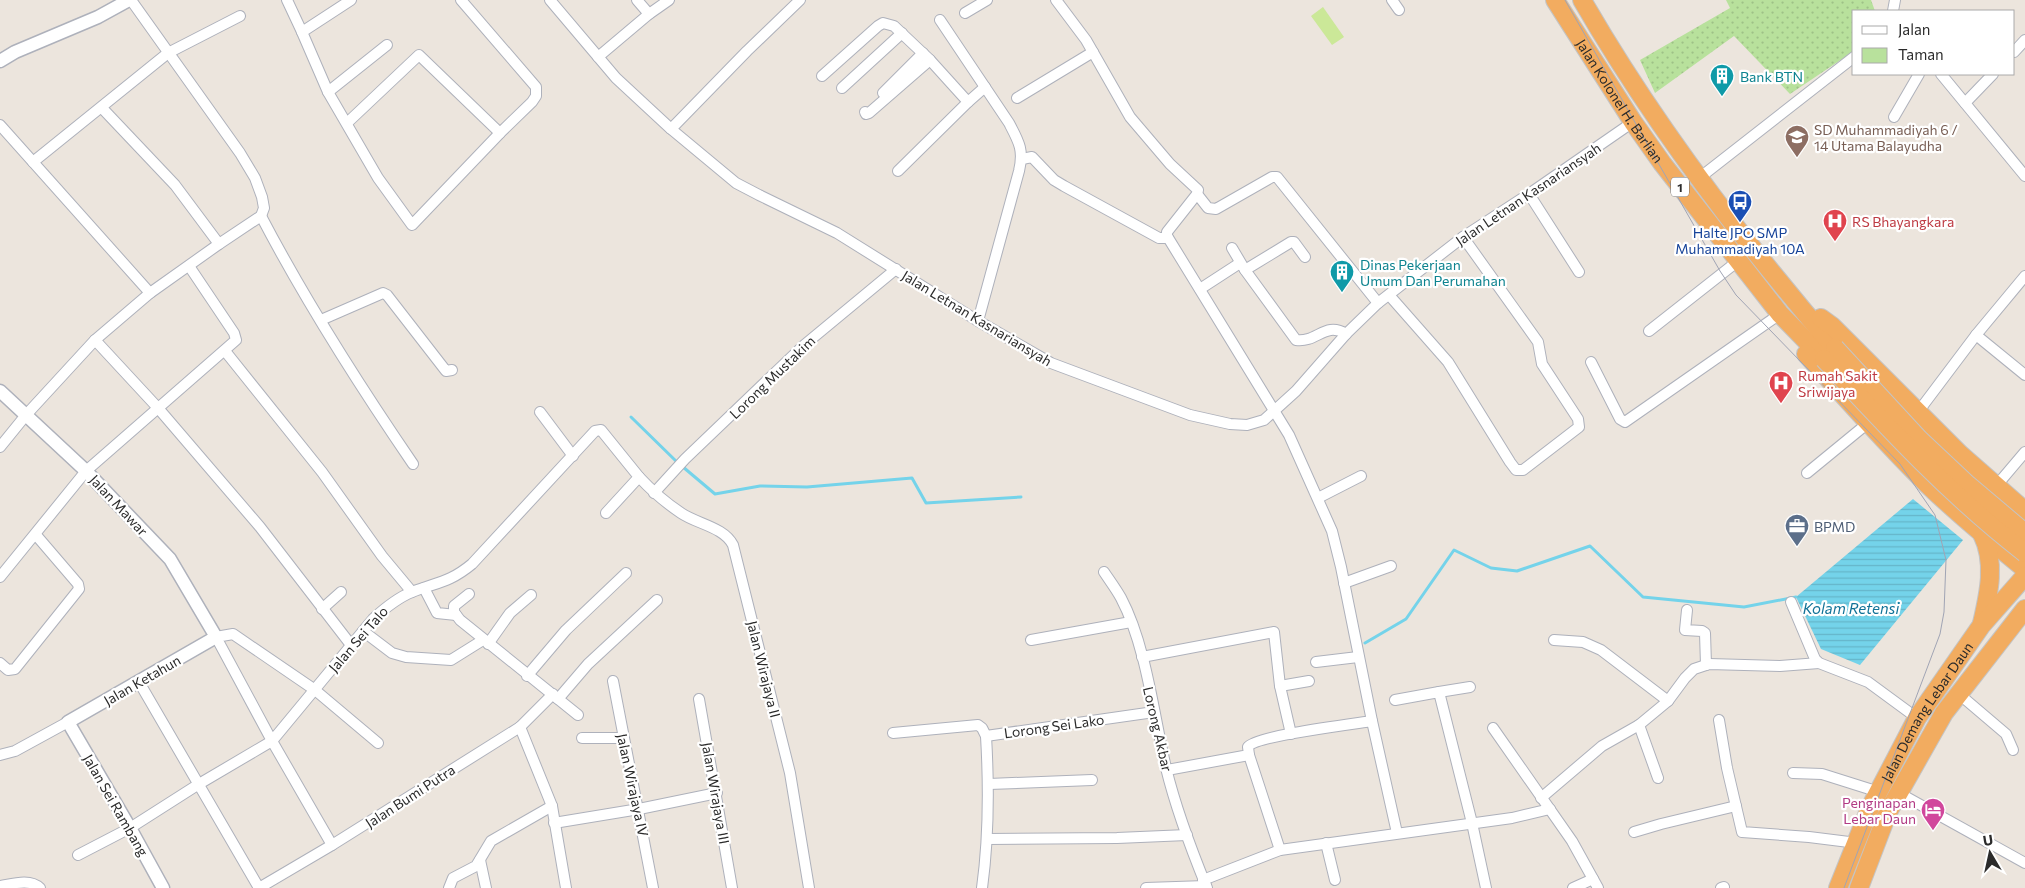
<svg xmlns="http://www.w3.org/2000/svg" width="2025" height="888" font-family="Commissioner,sans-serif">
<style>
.green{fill:url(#green-dots)}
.pitch{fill:#cbe898}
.water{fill:url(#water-rules)}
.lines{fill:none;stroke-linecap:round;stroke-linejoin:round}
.stream{stroke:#74d3ea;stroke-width:3}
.minor-casing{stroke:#aeb1bb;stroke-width:12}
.tertiary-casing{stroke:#aeb1bb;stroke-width:15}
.trunk-casing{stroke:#c4c4c4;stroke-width:20}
.minor{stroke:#fff;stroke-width:10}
.tertiary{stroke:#fff;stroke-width:12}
.trunk{stroke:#f2ac60;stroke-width:18}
.tram{stroke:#a0a4b4;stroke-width:1}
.trunk-bridge-casing{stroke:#c4c4c4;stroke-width:20;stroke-linecap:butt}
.trunk-bridge{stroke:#f2ac60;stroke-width:18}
.labels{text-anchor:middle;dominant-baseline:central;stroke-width:4.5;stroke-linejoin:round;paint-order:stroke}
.shield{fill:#fff;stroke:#6b6b6b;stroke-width:1}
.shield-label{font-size:12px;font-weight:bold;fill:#2b2b2b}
.culture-label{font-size:14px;fill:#0d838f;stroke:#fff;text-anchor:start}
.street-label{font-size:14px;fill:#2b2b2b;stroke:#fff}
.education-label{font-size:14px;fill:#785e54;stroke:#fff;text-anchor:start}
.health-label{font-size:14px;fill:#be3a42;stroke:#fff;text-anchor:start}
.transit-label{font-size:14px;fill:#164399;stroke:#fff}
.service-label{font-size:14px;fill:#4e5e75;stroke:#fff;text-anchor:start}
.hotel-label{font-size:14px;fill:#b23c85;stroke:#fff;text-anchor:end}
.water-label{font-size:15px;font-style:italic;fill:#127297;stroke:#fff}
</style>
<defs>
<pattern id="green-dots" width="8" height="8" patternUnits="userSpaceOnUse" patternTransform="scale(1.25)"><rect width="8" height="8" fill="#b8e19c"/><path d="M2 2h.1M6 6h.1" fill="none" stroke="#9ec187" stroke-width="1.8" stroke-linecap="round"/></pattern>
<pattern id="water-rules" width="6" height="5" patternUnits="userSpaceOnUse" patternTransform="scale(1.25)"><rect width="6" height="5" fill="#74d3ea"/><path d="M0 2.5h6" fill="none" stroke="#65b5c9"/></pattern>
</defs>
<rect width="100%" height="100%" fill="#ece5dd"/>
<polygon class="green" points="1726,0 1871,0 1875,11 1854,11 1854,51 1790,94 1734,36 1655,93 1640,60 1730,8"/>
<polygon class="pitch" points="1323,7 1344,37 1332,45 1311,16"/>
<polygon class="water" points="1913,499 1963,540 1860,665 1821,649 1796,597"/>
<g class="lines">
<g class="stream">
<polyline points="631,417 678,463"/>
<polyline points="683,467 715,494 760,486 807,487 912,478 926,503 1021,497"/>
<polyline points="1365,643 1406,619 1454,550 1491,568 1517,571 1590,546 1643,597 1744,607 1796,597"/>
</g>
<defs>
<g id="minor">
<polyline points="287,0 302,32"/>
<polyline points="351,0 302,32 328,92 378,178 412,225 500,133 532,102 536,96 536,87 461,0"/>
<polyline points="550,0 616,78 671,129 736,183 759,195 837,233 978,321 1051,363 1190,415 1230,424 1247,425 1264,420 1296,391 1346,334 1378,303 1463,237 1529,194 1633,122"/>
<polyline points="1056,0 1086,40 1130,117 1170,164 1198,190 1197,194 1167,232 1167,236 1289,435 1332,531 1341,567 1372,721 1397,833"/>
<polyline points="1392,0 1399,10"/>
<polyline points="1893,11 1895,0"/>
<polyline points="965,13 987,0"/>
<polyline points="649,14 669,0"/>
<path d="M940,20L1009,123C1019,142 1024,150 1019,171L978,321"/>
<polyline points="2014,52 2025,40"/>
<polyline points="598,57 649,14 637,0"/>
<polyline points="1941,74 2025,176"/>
<polyline points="822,76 878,26 883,23 894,26 930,60 968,102 985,87"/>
<polyline points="842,88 902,33"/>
<polyline points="328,92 387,45"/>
<polyline points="883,93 923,53"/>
<polyline points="1017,98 1093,52"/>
<polyline points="1965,103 1993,74"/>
<polyline points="102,108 175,185 219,244"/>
<polyline points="865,112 866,114 869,113 930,60"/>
<polyline points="1894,117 1919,74"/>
<polyline points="347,123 419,55 500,133"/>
<polyline points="0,125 150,293"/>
<polyline points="671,129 747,51 800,0"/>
<polyline points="1022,159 1032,157 1054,180 1064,186 1159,238 1168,238"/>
<polyline points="33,162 168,53 240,16"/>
<polyline points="898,171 968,102"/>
<polyline points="1698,179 1854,57"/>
<polyline points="1197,194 1208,208 1216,209 1272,177 1277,177 1378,303"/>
<polyline points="1529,194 1579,272"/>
<path d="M261,216C306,302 359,385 413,464"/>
<path d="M1232,248L1245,270L1296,340C1317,343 1325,321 1346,334"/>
<polyline points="1245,270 1291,242 1294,242 1305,257"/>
<polyline points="1200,289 1240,263"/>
<polyline points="1389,295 1448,362 1510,462 1516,470 1523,470 1579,427 1578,419 1542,364 1538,342 1463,237"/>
<polyline points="321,320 383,293 387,295 446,371 452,370"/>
<polyline points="1649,331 1738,261"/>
<polyline points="1976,335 2025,375"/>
<polyline points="95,340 158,408 260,527 351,645"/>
<polyline points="225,351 322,472 382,556 412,592"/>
<polyline points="1591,362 1620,419 1625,422 1780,314"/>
<polyline points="540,412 573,456"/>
<polyline points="1918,412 1976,335 2025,276"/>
<polyline points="0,447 26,415 95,340 150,293 219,244 261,216 264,208 262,197 255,178 240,153 131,0"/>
<polyline points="1807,473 1868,423"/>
<path d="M639,477C652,491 666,503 681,513C697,524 724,527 733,545L790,773L809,888"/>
<polyline points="1997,485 2025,452"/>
<polyline points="654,493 685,459 803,346 896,269"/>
<polyline points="1318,498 1361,476"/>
<path d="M1104,572C1110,581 1116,589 1121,598C1146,645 1154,716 1166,768C1176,809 1191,849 1207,888"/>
<polyline points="0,577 86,471 236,340 234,333 189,266"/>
<polyline points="1344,583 1391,566"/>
<polyline points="424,588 437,613 456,615"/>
<polyline points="469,594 454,606 454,612 460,620 578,715"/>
<polyline points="1791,602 1815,659 1819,663 1868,682 1917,718"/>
<polyline points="322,609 341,592"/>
<polyline points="1687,610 1685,630 1702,631 1705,633 1706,665"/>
<polyline points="363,631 392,653 406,657 451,660 483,640"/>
<polyline points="1031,640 1131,622"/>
<polyline points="1554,640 1583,642 1601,650 1668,701"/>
<polyline points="488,644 510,613 531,595"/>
<polyline points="1142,657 1274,632 1280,686 1291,734"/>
<polyline points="1316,662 1358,657"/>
<polyline points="0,663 8,670 15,669 79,589 78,584 36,535"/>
<polyline points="527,676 566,630 626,573"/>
<polyline points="613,681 653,888"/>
<polyline points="139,682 259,888"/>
<polyline points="1280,686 1309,681"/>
<polyline points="1439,692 1470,687"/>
<polyline points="1959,694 2006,734 2013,750"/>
<polyline points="558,699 588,664 657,600"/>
<polyline points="699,699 732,888"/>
<polyline points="1395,700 1439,692 1472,823 1486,888"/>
<polyline points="1719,720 1727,768 1742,832 1809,837 1857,843"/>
<polyline points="1639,725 1658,778"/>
<polyline points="520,727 552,806 566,888"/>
<polyline points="1493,728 1572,841 1598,888"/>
<path d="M893,733L978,725L982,728L986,736C989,787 989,837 982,888"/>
<polyline points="986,736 1154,712"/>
<polyline points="582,738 623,738"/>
<polyline points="0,755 15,751 68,722"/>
<polyline points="1249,755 1280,850"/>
<path d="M1167,770L1249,755L1248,747C1255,736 1353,724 1372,721"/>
<polyline points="1793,773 1822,774 1879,792"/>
<polyline points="989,784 1092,780"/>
<polyline points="1899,793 2025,863"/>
<polyline points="1541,798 1602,746 1639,725 1668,701 1685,678 1694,669 1709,664 1780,666 1819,663"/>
<polyline points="554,823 639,809 717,793"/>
<polyline points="1634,832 1661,824 1736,806"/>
<polyline points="987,839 1117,838 1187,835"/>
<polyline points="1326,843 1335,880"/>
<polyline points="332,845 272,741 216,637 233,634 315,690 378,743"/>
<path d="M78,855L130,828L199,784L272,741L373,619C385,608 397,598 412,592C437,582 449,583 472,564L595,431L601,430L639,477L606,513"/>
<polyline points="480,860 486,888"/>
<polyline points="1203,880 1280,850 1512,818 1550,809"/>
<path d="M0,886C12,884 30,878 40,888"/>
<polyline points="259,888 332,845 520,727 553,694"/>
<polyline points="449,888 453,878 476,866 491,841 552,806"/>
<polyline points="1146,888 1206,886"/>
<polyline points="1573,888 1593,879"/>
<polyline points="1721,888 1724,887"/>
</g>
<g id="tertiary">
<polyline points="0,61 15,52 98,17 129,0"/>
<polyline points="0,391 86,471 170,559 216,637 68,722 130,828 163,888"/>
</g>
<g id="trunk">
<path id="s1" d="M1555,0L1633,122L1662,163L1780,314L1824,359"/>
<path d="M1582,0C1654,125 1741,239 1835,348"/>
<polyline points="1821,318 1832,326 1960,454 2025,511"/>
<path d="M1806,354C1846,398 1885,443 1927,484C1958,514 1992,542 2025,569"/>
<path d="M1982,534C1996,562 1989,593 1982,623"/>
<path id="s2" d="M1838,888L1870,808L1917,718L1981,626L2025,576"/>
<polyline points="1859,888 1888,812 1944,713 2025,609"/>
</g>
</defs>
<use href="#minor" class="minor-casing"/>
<use href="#tertiary" class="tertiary-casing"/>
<use href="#trunk" class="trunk-casing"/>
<use href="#minor" class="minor"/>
<use href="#tertiary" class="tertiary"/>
<use href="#trunk" class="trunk"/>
<polyline class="tram" points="1565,0 1720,271 1736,295 1900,464 1935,515 1946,560 1944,612 1940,634 1844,888"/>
<defs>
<g id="trunk-bridge">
<polyline points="1835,348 1919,439 1968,485 2025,533"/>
<path d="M1824,359C1888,428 1951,496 2025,553"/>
</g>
</defs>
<use href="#trunk-bridge" class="trunk-bridge-casing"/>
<use href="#trunk-bridge" class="trunk-bridge"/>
</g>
<defs>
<symbol id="building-pin" viewBox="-11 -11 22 30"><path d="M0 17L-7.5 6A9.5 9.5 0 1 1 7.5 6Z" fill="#0f9aa8" stroke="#fff"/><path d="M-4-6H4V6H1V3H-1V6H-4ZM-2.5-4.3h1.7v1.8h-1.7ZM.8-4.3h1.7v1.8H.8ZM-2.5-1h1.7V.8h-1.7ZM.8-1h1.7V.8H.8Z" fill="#fff"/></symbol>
<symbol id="school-pin" viewBox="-11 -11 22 30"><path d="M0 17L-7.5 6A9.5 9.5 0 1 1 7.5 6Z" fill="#8d6e63" stroke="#fff"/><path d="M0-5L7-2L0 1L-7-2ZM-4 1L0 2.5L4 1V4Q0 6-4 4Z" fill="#fff"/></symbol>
<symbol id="bus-pin" viewBox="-11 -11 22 30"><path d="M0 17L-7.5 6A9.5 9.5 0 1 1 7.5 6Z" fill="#1a4fb4" stroke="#fff"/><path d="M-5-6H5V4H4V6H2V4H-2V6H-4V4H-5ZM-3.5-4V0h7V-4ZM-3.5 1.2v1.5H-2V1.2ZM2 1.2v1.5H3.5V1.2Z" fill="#fff"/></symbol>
<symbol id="hospital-pin" viewBox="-11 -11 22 30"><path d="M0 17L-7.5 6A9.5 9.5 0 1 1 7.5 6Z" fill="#e0444e" stroke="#fff"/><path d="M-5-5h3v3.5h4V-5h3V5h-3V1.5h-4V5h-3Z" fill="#fff"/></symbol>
<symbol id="office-pin" viewBox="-11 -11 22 30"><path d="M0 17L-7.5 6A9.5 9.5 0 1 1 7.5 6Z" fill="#5c6f8a" stroke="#fff"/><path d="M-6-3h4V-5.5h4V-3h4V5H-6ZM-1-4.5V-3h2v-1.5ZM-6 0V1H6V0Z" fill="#fff"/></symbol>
<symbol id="hotel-pin" viewBox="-11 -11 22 30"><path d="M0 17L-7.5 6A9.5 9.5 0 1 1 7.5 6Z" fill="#d1479c" stroke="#fff"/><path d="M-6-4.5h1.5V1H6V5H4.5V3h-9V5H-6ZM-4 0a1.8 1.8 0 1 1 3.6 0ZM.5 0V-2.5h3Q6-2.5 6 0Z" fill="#fff"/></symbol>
</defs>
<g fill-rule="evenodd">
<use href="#building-pin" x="1708" y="62" width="28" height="38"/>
<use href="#school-pin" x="1783" y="123" width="28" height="38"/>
<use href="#bus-pin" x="1726" y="188" width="28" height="38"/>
<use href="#hospital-pin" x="1821" y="207" width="28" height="38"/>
<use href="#building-pin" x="1328" y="258" width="28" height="38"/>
<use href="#hospital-pin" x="1767" y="369" width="28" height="38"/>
<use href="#office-pin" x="1783" y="512" width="28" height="38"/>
<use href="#hotel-pin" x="1919" y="796" width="28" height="38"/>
</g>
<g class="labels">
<rect class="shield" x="1671" y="177.5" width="18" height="19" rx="4"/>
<g class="shield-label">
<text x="1680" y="187">1</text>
</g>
<g class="culture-label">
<text x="1740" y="76">Bank BTN</text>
<text x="1360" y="264">Dinas Pekerjaan<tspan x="1360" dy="16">Umum Dan Perumahan</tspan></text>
</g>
<g class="street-label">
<text stroke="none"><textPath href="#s1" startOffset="120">Jalan Kolonel H. Barlian</textPath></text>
<text transform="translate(1528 194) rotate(-34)">Jalan Letnan Kasnariansyah</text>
<text transform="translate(977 318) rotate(31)">Jalan Letnan Kasnariansyah</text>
<text transform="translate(772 377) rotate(-44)">Lorong Mustakim</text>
<text transform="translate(119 505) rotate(47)">Jalan Mawar</text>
<text transform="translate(358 639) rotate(-49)">Jalan Sei Talo</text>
<text transform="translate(764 669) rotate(76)">Jalan Wirajaya II</text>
<text transform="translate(142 680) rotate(-30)">Jalan Ketahun</text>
<text stroke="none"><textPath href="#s2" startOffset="198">Jalan Demang Lebar Daun</textPath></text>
<text transform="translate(1054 726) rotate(-8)">Lorong Sei Lako</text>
<text transform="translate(1158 729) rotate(77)">Lorong Akbar</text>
<text transform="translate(633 785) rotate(78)">Jalan Wirajaya IV</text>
<text transform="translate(716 793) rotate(80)">Jalan Wirajaya III</text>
<text transform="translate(410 796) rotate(-33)">Jalan Bumi Putra</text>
<text transform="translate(116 805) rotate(60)">Jalan Sei Rambang</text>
</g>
<g class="education-label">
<text x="1814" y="129">SD Muhammadiyah 6 /<tspan x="1814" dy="16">14 Utama Balayudha</tspan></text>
</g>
<g class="health-label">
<text x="1852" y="221">RS Bhayangkara</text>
<text x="1798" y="375">Rumah Sakit<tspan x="1798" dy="16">Sriwijaya</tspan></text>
</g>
<g class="transit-label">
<text x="1740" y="232">Halte JPO SMP<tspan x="1740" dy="16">Muhammadiyah 10A</tspan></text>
</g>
<g class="service-label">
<text x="1814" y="526">BPMD</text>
</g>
<g class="hotel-label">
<text x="1916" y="802">Penginapan<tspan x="1916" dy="16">Lebar Daun</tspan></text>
</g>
<g class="water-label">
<text x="1851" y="608">Kolam Retensi</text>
</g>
</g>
<rect x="1852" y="10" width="162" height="65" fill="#ffffff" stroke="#aaaaaa"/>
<rect x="1862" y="26" width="25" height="8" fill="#ffffff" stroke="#aaaaaa"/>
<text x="1898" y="35" font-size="15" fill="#2b2b2b">Jalan</text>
<rect x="1862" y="48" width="25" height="15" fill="#b8e19c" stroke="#aaaaaa"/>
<text x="1898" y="60" font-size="15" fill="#2b2b2b">Taman</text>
<g transform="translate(1990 853) rotate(351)" stroke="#ffffff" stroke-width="4" paint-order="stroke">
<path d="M0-4L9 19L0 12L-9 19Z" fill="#2b2b2b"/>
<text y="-8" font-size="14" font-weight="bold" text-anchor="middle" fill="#2b2b2b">U</text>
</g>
</svg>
